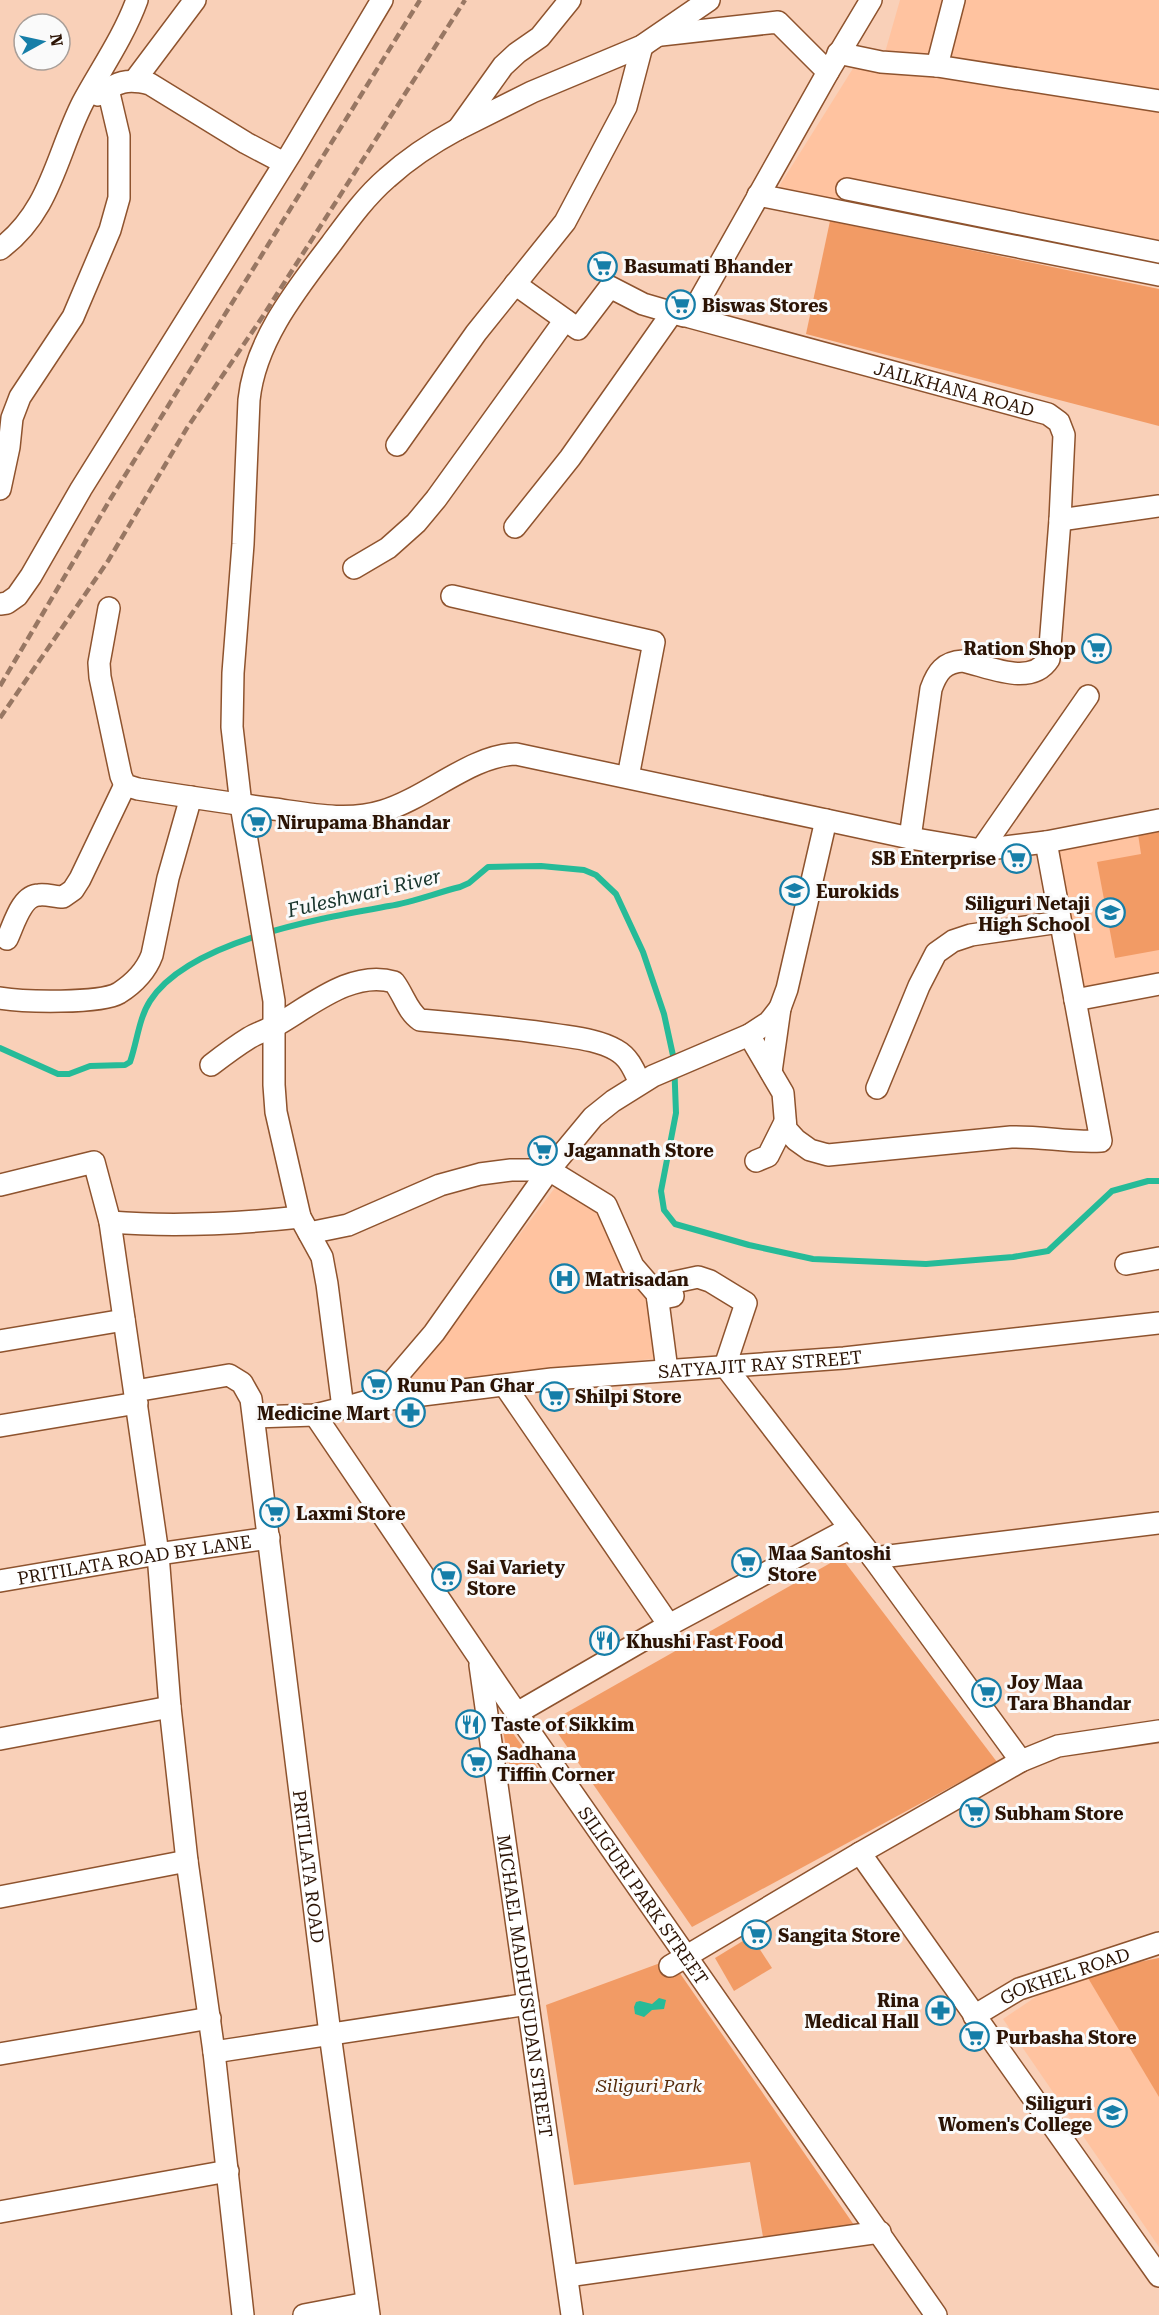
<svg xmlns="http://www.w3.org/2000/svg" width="1159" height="2315" font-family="'Roboto Serif',serif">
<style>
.built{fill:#ffc3a0}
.green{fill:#f29b65}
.water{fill:#26bb98}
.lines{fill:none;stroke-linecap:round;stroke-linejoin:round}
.stream{stroke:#26bb98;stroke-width:6}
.minor-casing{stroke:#8e532e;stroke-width:24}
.minor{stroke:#fff;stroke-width:21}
.rail{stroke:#987763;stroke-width:4.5;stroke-dasharray:9 4.5;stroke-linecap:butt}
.labels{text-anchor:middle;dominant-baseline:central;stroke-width:6;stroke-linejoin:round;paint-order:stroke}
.poi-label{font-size:18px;font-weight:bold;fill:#2c1405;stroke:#fafafa;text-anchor:start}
.street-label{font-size:18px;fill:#2c1405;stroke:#fafafa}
.park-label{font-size:18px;font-style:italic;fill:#562b0b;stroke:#fafafa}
.water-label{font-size:20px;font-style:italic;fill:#18342c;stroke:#fafafa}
</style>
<rect width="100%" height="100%" fill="#f9d0b8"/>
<g class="built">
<polygon points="900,0 1159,0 1159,264 778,188 862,54 884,56"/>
<polygon points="1159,830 1159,976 1077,991 1051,850"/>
<polygon points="560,1181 603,1207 653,1291 662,1358 408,1383"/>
<polygon points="1159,1958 1159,2247 1003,2019 1037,1996 1129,1964"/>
</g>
<g class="green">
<polygon points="830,221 1159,289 1159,426 806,334"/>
<polygon points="1159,830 1159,950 1115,958 1097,862 1141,854 1138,834"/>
<polygon points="841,1557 997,1762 692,1927 550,1722"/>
<polygon points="500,1715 546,1779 513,1784"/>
<polygon points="751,1936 772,1968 734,1991 715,1958"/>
<polygon points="1159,1958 1159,2097 1088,1978 1129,1964"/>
<polygon points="663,1962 677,1969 854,2225 763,2237 750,2162 574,2185 546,2005"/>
</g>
<polygon class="water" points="659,1998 666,2000 664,2009 652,2010 644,2017 635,2014 634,2007 636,2002 640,2001 652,2004"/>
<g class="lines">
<path class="stream" d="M0,1048L58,1074H69L90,1066L125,1065L130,1062C137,1042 139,1018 150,1001C189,940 323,918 389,906C413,902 436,893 460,887L469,883L488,867L541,866L584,870L596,875L616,894L643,952L664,1014L674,1060L676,1113L661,1191L664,1210L675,1224L749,1245L813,1259L926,1264L1013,1257L1048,1251L1112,1191L1148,1181H1159"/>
<defs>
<g id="minor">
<polyline points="570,0 540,37 517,53 503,66 458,129 532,92 642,46 709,0"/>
<path id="s1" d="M871,0L828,72L690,317L1048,414L1059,422L1064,435L1060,520L1049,659C1031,687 990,667 963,661C944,662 937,672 931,689L910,838"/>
<polyline points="661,35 778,22 828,72"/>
<polyline points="838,53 881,62 937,66 1159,101"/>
<polyline points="937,66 954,0"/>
<polyline points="135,80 195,0"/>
<path d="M98,95C118,82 126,78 150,84L246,143L284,163"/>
<polyline points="847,189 1159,252"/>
<polyline points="758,195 1159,275"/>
<path d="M0,249C51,211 56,155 83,102C101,69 124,36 137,0"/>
<polyline points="515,284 578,329 610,287 643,304 684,316"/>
<polyline points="397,445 476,333 565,222 626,107 642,46"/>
<polyline points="0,489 9,447 12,418 20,397 73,317 110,230 119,198 119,136 108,89"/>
<polyline points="1060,520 1159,506"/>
<polyline points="515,527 570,458 672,313"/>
<polyline points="354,568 388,548 416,523 436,499 565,320"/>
<polyline points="452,596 654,642 628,777"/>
<polyline points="0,604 7,603 17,596 31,576 81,489 291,153 382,0"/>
<path d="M109,608L99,663L100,677L121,776L125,785L138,789C183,796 229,803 274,809C310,814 348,822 383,811C427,798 471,755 516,754L826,820"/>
<polyline points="981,850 1088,696"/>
<path d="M7,939C14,925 21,895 39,895C47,894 55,897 63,897L73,890L80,879L125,785"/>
<path d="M0,998C23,1002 100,1004 119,993C133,984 146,971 152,955L168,878L191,797"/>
<polyline points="1075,1000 1159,984"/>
<path d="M749,1035L783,1093L786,1129L796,1140L810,1150L828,1155L1011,1137C1041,1136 1071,1143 1101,1141L1046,842"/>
<path d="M211,1065C224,1055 236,1046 249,1038C257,1033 267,1030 275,1026C309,1007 352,969 394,982C404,995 407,1011 420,1020C466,1024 512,1028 558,1035C577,1038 599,1040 616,1050C629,1057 634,1070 640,1083"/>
<polyline points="771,1072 780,1008"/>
<polyline points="877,1088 919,986 936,953 953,941 971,935 1060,922"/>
<polyline points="756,1161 768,1156 785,1122"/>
<polyline points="0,1185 94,1162 110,1222 158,1554 170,1707 187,1861 214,2052 243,2315"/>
<path d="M110,1222C174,1227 236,1224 300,1217"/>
<polyline points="309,1233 348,1225 440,1185 480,1174 511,1170 549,1170 606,1205 633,1266 657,1294 667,1370"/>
<polyline points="1126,1264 1159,1258"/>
<polyline points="658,1299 673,1296 670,1283 698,1277 710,1281 746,1303 725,1366 873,1558 1021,1761"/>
<polyline points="0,1341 124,1320"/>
<polyline points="505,1386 669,1625"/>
<path id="s2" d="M135,1391L229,1375L242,1383L251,1399L330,2034L369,2315"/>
<path id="s3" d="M366,1402L552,1379L844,1358L1159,1323"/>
<path d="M343,1408L327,1284L322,1257L300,1217L276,1112L274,1085V1001L241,805L232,727L233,673L243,544L249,400C255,341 296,290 331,244C348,221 365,197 387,178C409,158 432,143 458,129"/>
<path id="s4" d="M315,1415L509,1702L936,2315"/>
<polyline points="254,1417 315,1415 343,1408 368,1401 393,1381 434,1333 549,1170 593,1117 613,1101 653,1076 749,1035 769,1022 780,1008 787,989 826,820 910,838 981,850 1046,842 1159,820"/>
<polyline points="0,1426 137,1403"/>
<polyline points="873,1558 1159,1523"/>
<path id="s5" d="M0,1581L158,1554L269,1538"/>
<path id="s6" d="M480,1665L572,2315"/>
<polyline points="517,1713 669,1625 850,1528"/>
<polyline points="0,1739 170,1707"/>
<polyline points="860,1853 1159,2276"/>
<polyline points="0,1897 187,1861"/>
<polyline points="670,1966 860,1853 1021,1761 1058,1746 1159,1731"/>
<path id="s7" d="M974,2016L1019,1989L1159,1943"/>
<polyline points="214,2052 528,2004"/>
<polyline points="0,2054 210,2018"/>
<polyline points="0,2212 228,2171"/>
<polyline points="567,2276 880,2232"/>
<polyline points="304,2315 367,2303"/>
</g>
</defs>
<use href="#minor" class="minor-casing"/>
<use href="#minor" class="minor"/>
<g class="rail">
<polyline points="0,686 111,498 420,0"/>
<polyline points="0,718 108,561 187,428 263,316 465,0"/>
</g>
</g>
<defs>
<symbol id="supermarket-ring" viewBox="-11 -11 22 22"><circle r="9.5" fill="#fafafa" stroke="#167ea8" stroke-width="1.5"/><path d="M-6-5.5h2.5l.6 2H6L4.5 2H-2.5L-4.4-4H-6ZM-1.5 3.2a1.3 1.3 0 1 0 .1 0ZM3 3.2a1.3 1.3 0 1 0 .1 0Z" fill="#167ea8"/></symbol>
<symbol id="school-ring" viewBox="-11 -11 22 22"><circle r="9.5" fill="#fafafa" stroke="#167ea8" stroke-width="1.5"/><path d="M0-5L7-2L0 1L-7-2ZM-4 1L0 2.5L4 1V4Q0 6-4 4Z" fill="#167ea8"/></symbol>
<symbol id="hospital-ring" viewBox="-11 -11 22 22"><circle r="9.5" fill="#fafafa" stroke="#167ea8" stroke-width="1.5"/><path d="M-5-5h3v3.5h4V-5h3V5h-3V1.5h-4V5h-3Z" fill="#167ea8"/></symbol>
<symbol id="pharmacy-ring" viewBox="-11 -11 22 22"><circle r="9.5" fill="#fafafa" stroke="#167ea8" stroke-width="1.5"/><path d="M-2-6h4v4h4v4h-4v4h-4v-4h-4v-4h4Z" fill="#167ea8"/></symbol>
<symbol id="restaurant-ring" viewBox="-11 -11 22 22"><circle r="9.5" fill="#fafafa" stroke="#167ea8" stroke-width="1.5"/><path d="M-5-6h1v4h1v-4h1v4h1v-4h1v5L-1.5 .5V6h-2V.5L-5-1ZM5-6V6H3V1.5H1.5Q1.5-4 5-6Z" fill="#167ea8"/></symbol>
<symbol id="university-ring" viewBox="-11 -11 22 22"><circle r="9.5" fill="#fafafa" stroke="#167ea8" stroke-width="1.5"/><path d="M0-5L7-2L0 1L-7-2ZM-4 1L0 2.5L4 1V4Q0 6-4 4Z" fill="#167ea8"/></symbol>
</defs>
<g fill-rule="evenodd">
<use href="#supermarket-ring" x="586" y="250" width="33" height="33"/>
<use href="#supermarket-ring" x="664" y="288" width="33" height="33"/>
<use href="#supermarket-ring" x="1080" y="632" width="33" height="33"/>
<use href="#supermarket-ring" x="240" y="806" width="33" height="33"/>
<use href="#supermarket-ring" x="1000" y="842" width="33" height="33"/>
<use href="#school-ring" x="778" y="874" width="33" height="33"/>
<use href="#school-ring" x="1094" y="896" width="33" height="33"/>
<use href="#supermarket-ring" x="526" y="1134" width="33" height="33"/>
<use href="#hospital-ring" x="548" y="1262" width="33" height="33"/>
<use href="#supermarket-ring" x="360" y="1368" width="33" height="33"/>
<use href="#supermarket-ring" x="538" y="1380" width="33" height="33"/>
<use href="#pharmacy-ring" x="394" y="1396" width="33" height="33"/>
<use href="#supermarket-ring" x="258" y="1496" width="33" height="33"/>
<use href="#supermarket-ring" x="730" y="1546" width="33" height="33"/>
<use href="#supermarket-ring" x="430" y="1560" width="33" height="33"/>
<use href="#restaurant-ring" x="588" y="1624" width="33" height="33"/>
<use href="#supermarket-ring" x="970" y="1676" width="33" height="33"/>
<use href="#restaurant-ring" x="454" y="1708" width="33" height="33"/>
<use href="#supermarket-ring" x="460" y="1746" width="33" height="33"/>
<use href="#supermarket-ring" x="958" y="1796" width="33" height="33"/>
<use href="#supermarket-ring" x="740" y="1918" width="33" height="33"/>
<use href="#pharmacy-ring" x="924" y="1994" width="33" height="33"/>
<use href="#supermarket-ring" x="958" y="2020" width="33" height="33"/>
<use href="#university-ring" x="1096" y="2096" width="33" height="33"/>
</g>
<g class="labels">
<g class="poi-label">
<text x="624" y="266">Basumati Bhander</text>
<text x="702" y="305">Biswas Stores</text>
<text x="1076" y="648" text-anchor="end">Ration Shop</text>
<text x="277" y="822">Nirupama Bhandar</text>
<text x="996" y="858" text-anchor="end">SB Enterprise</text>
<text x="816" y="891">Eurokids</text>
<text x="1090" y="903" text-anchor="end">Siliguri Netaji<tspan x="1090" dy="21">High School</tspan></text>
<text x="564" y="1150">Jagannath Store</text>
<text x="585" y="1279">Matrisadan</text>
<text x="397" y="1385">Runu Pan Ghar</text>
<text x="575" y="1396">Shilpi Store</text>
<text x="390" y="1413" text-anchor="end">Medicine Mart</text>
<text x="296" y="1513">Laxmi Store</text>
<text x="768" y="1553">Maa Santoshi<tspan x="768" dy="21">Store</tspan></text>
<text x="467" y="1567">Sai Variety<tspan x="467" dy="21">Store</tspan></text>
<text x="626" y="1641">Khushi Fast Food</text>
<text x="1007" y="1682">Joy Maa<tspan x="1007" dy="21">Tara Bhandar</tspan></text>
<text x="491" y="1724">Taste of Sikkim</text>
<text x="497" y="1753">Sadhana<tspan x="497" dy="21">Tiffin Corner</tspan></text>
<text x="995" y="1813">Subham Store</text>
<text x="778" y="1935">Sangita Store</text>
<text x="919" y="2000" text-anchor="end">Rina<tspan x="919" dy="21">Medical Hall</tspan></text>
<text x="996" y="2037">Purbasha Store</text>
<text x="1092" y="2103" text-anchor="end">Siliguri<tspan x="1092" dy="21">Women's College</tspan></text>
</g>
<g class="street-label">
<text stroke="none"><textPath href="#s1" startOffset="639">JAILKHANA ROAD</textPath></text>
<text stroke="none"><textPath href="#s3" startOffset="396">SATYAJIT RAY STREET</textPath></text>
<text stroke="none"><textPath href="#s5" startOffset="136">PRITILATA ROAD BY LANE</textPath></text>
<text stroke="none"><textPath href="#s2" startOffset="600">PRITILATA ROAD</textPath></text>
<text stroke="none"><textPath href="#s4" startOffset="582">SILIGURI PARK STREET</textPath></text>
<text stroke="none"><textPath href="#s7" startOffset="100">GOKHEL ROAD</textPath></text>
<text stroke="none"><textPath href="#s6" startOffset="324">MICHAEL MADHUSUDAN STREET</textPath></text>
</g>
<g class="park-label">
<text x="649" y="2085">Siliguri Park</text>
</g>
<g class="water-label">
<text transform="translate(364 893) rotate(-13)">Fuleshwari River</text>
</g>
</g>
<g transform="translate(42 42) rotate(82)"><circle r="28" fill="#fafafa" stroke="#a89e98" stroke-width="1.5"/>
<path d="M0-4.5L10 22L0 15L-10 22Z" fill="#167ea8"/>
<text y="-9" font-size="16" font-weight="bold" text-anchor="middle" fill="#2c1405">N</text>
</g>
</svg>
